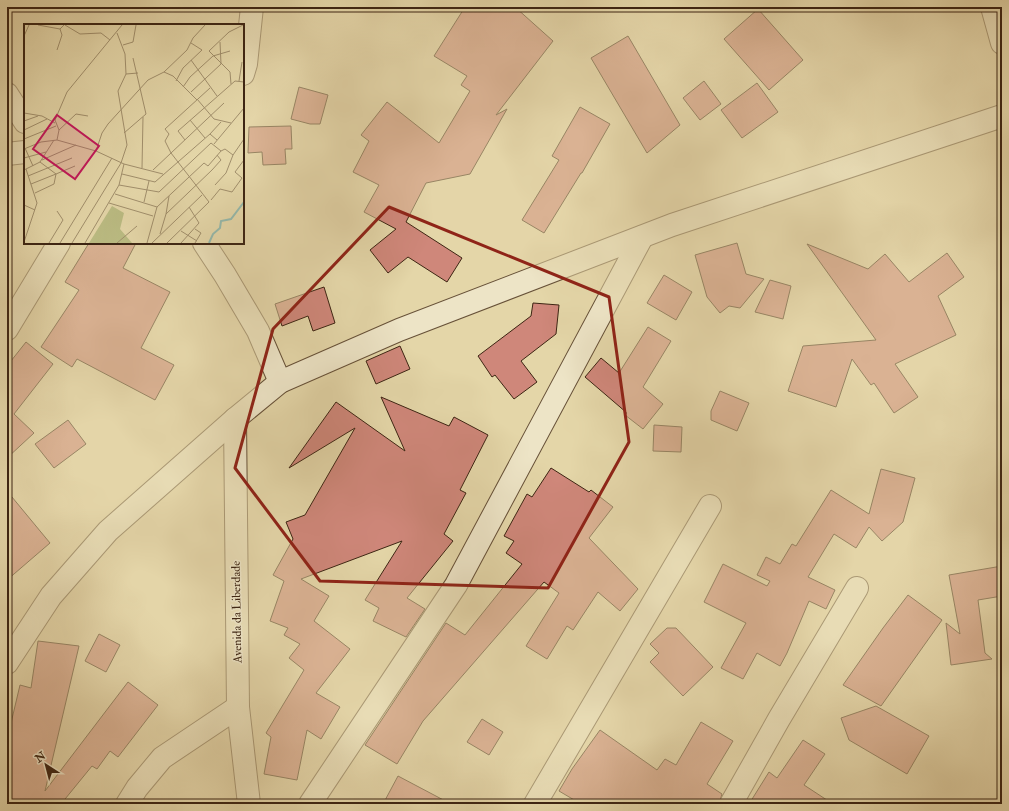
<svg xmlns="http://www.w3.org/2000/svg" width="1009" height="811" font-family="'IM FELL Double Pica',serif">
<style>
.building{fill:#cf877a;stroke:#3d2513}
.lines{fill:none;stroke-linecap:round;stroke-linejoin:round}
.minor-casing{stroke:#675138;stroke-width:24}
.minor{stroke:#ede4c6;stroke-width:22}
.marked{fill:none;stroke:#8f2418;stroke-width:3;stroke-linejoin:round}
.labels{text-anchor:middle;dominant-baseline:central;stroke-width:3;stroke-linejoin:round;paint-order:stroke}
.street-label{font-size:12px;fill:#3d2513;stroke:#ede4c6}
.inset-river{fill:none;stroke:#95b9ac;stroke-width:2}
.inset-road{fill:none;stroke:#a18f6c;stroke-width:1}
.view{fill:#c2185b;fill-opacity:0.15;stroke:#c2185b;stroke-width:2}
.inset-edge{fill:none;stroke:#3d2513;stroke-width:2}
</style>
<rect width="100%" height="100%" fill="#e4d6a8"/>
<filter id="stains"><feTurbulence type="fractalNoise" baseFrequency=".005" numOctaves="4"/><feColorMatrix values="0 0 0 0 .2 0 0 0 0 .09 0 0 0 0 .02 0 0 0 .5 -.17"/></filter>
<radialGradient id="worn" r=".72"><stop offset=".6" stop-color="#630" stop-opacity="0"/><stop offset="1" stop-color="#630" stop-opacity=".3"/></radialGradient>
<g class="building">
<polygon points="465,7 515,7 553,41 496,115 507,109 470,174 426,183 406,222 462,258 447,282 408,257 388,273 370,250 396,229 364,212 379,185 353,172 369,141 361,135 387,102 439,143 470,91 461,85 467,76 434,56"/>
<polygon points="758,9 803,60 769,90 724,39"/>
<polygon points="628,36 680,125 647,153 591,58"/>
<polygon points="704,81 721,104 700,120 683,98"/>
<polygon points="757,83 778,112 742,138 721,110"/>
<polygon points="299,87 328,95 320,124 310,124 291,119"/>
<polygon points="580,107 610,124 582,173 581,173 544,233 522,220 559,160 552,156"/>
<polygon points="291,126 292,149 285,149 286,164 263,165 262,152 248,153 249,127"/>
<polygon points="89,243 136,243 123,268 170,292 141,348 174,365 155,400 77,359 72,367 41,347 79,290 65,282"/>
<polygon points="737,243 746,274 764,279 740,308 729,306 720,313 707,297 695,255"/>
<polygon points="807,244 868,269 885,254 909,282 947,253 964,277 938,296 956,335 895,364 918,397 894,413 874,383 871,385 852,359 836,407 788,391 803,346 876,340"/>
<polygon points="664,275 692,292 676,320 647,303"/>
<polygon points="770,280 791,286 783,319 755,312"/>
<polygon points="324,287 335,323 313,331 308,316 282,326 275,304"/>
<polygon points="533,303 559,305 556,334 521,361 537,382 514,399 495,375 492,377 478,356 531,316"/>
<polygon points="648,327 671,341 643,387 663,404 643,429 625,415 627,413 585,377 601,358 619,373"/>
<polygon points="26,342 53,364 14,414 34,433 7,458 7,366"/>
<polygon points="400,346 410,369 376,384 366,361"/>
<polygon points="720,391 749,403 737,431 711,420 711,411"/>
<polygon points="381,397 449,426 454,417 488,435 460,490 466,493 444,534 453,541 407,598 425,609 406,637 373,621 379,608 365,600 402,541 301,579 329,596 314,621 350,649 316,693 340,707 321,739 307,730 297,780 264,774 271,737 266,733 304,670 289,658 300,644 284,635 288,628 270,621 284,581 273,575 293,539 286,522 305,515 355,428 289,468 336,402 405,451"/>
<polygon points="68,420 86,444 54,468 35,444"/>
<polygon points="654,425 682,427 681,452 653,451"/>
<polygon points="551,468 589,492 591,490 613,507 589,538 638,589 620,611 598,592 573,630 567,626 547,659 526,646 559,593 544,582 423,721 397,764 365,745 446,623 465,635 522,564 506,553 514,541 504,536 527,494 532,497"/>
<polygon points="881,469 915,478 903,522 882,541 869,527 856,548 834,534 808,577 835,590 826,609 809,601 787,653 780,666 757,653 743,679 721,668 746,623 704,602 723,564 767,586 770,581 757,575 766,557 780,564 792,544 796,546 831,490 869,514"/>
<polygon points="7,491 50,543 7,580"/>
<polygon points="1002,566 1002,596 978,600 985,653 992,659 951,665 946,623 960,634 949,575"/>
<polygon points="908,595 942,620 881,706 843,685 883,628"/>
<polygon points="667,628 676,628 713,667 683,696 650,662 659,653 650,644"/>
<polygon points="99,634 120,645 106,672 85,661"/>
<polygon points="38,641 79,646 45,791 128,682 158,705 118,757 110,751 97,769 92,766 61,804 7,804 7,740 20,685 31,688"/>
<polygon points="876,706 929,736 907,774 849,740 841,718"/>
<polygon points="482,719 503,732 489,755 467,742"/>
<polygon points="701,722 733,741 707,784 722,794 719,804 581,804 559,791 572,769 600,730 657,770 665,759 676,765"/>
<polygon points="803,740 825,754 804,785 833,804 749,804 769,772 777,778"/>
<polygon points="398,776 451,804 383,804"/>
</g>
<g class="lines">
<defs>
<g id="minor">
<polyline points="992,7 1002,43"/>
<polyline points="243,74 246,64 252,7"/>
<polyline points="7,94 25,122"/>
<polyline points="7,154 25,152"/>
<polyline points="204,243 225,275 258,331 280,382"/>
<polyline points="7,329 59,243"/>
<polyline points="235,419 238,707 249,804"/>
<polyline points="7,663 51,596 108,531 235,419 280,382 399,330 672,225 1002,116"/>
<polyline points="127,804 137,788 162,758 238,707"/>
<polyline points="310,804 456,585 642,237"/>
<polyline points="535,804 710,506"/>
<polyline points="731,804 779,719 857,588"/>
</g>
</defs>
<use href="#minor" class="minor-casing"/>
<use href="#minor" class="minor"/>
</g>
<path d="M0 0H1009V811H0ZM389,207L609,297L629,442L548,588L320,581L235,468L273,329Z" fill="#e4d6a8" fill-opacity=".55" fill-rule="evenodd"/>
<path class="marked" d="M389,207L609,297L629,442L548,588L320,581L235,468L273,329Z"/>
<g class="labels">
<g class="street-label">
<text transform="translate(237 612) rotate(-91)">Avenida da Liberdade</text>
</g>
</g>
<g transform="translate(24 24)">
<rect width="220" height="220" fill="#e4d6a8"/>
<path d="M88,182L100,189L96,205L108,219H65Z" fill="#bbbc83"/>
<path class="inset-river" d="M185,219L189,210L196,204L197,197L207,195L220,178"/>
<path class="inset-road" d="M14,1L36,5M41,1L56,10L77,9L86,16M0,12L5,1M99,21L109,18L112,1M33,26L38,11L36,5L40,1M167,36L193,72M140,48L149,52L173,76M102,50L114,49M152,57L159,44L178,26L167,19M215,57L218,38M207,60L206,48L185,27L205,8L219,1M159,63L166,53L189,32L206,27M167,68L197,40L196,18M173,75L190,95L207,99M0,89L18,92L31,99M166,96L181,114M0,97L14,92M0,106L23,95M35,106L52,90L64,92M100,109L122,90L109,34M186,110L197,98M0,115L32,102M33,116L35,106L31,96L43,68L98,1M161,116L154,107L211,57L220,58M190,120L220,84M1,124L9,142M0,125L17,118L33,116L72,127L100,140L139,150M72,127L78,109L84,100L124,56L140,48L163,26L169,14L181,1M197,127L201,125L209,131L220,115M0,134L22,128M18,136L52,121M118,144L119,93M0,146L16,138L30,116M129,146L147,129L141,117L145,110L141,105L186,64M98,150L131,158L186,110L193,116M4,152L48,134M7,160L32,150L16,138M95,161L135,168L187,119L197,127L184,142L180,139L133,183L123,219M191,161L202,149L209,131M11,169L30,160L32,150L51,142M91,170L133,183M187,176L196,165L208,168L218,154L211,148L220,136M120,178L125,157M85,179L129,192M0,181L11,186M142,190L145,172M157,207L173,217M136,210L142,190L188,146L197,136L193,131M0,218L13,179L2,145M25,219L39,196L33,187M36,219L88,134M48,219L97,139L103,121L94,67L102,50L101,30L93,9M61,219L95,161L100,140M93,219L113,202M128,219L178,171M143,219L185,178L147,129L200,79M157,219L175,199L165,183M171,219L177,209L171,205"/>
<path class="view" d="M33,91L75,122L51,155L9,125Z"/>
<rect width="220" height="220" class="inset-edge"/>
</g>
<rect width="1009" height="811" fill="none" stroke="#e4d6a8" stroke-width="24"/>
<rect x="8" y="8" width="993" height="795" fill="none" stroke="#3d2513" stroke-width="2"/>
<rect x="12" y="12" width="985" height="787" fill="none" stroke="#3d2513"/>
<g transform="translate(46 765) rotate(324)" stroke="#ede4c6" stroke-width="3" paint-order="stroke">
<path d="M0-3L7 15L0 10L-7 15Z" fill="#3d2513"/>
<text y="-6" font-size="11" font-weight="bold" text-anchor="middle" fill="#3d2513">N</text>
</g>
<rect width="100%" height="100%" filter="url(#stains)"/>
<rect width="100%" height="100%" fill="url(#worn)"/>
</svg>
